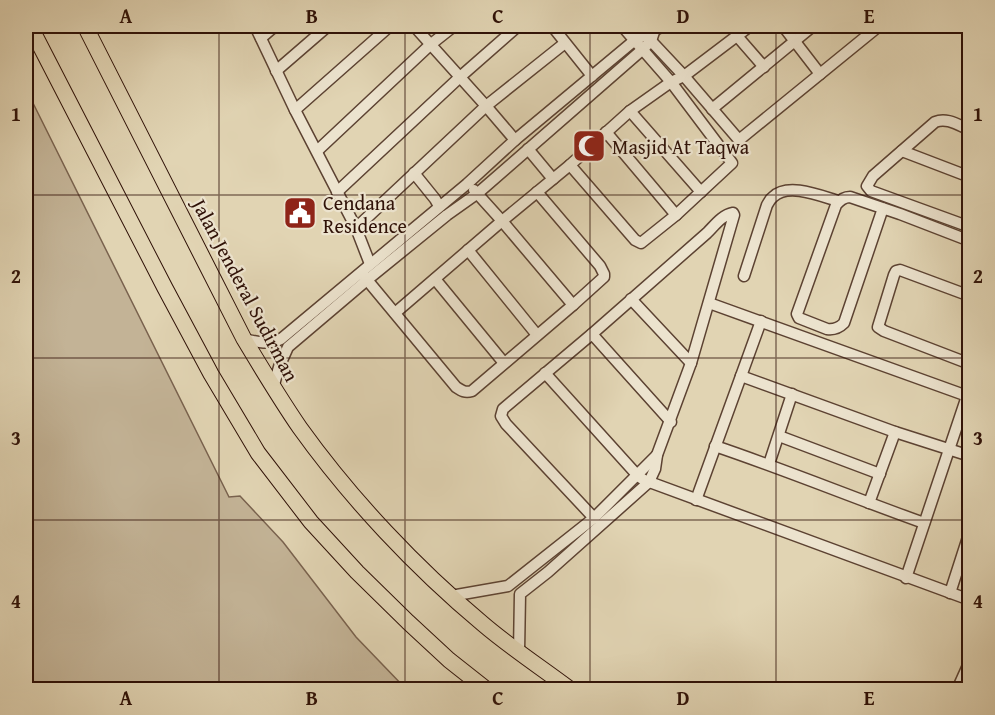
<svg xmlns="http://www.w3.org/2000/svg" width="995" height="715" font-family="'Gentium Book Plus',serif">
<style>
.green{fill:#c3b396;stroke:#79624e;stroke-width:1.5}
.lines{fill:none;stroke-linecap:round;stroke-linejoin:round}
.minor-casing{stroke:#5c4232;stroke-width:13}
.highway-casing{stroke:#2f1107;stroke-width:17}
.minor{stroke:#ece3ce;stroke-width:10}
.highway{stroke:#e1d4b3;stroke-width:15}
.grid{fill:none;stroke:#2f1107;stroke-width:1.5;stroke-opacity:0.55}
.labels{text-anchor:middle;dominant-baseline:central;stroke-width:4.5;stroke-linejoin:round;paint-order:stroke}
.poi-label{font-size:20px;fill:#2f1107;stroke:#ece3ce;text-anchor:start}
.street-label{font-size:20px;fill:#2f1107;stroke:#ece3ce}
.neatline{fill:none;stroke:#2f1107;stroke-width:2}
.grid-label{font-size:20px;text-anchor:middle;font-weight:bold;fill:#2f1107}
</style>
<rect width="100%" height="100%" fill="#e1d4b3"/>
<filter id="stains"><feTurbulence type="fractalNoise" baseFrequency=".00333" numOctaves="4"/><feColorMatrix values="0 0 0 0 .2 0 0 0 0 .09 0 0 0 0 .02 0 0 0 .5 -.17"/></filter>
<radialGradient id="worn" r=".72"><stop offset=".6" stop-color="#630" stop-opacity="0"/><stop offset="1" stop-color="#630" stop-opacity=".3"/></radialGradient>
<polygon class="green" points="26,89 229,497 240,496 283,542 356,637 406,689 26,689"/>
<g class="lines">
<defs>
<g id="minor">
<polyline points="255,26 295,110 356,228 370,264"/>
<polyline points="414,26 486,106 515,140"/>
<polyline points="552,26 592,76"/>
<polyline points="637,26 684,76 739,140 879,26"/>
<polyline points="783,26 820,74"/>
<polyline points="737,36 764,67"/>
<polyline points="261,38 275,26"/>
<polyline points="276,71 328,26"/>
<polyline points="712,109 813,26"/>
<polyline points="295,110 390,26"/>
<polyline points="630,111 701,192"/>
<path d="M970,130C958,125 947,117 935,122L873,176L867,186L871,191L970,227"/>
<polyline points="606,132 676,215"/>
<polyline points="528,149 553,179"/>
<polyline points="317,151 430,45 454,26"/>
<polyline points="902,151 970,177"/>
<polyline points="570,165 635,240 641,243 676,215 732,163 671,82 622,26"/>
<polyline points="414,173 435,199 439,206"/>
<polyline points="474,190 502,221 573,305"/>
<polyline points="337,192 460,77 518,26"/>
<path d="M883,208L844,323C839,328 834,330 827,329L799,318L797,314L836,205C840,200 844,197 850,197L900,214L970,241"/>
<polyline points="356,228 486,106 565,43"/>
<polyline points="468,250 537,335"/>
<path d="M363,275L456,387C462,391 465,393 472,391L573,305L604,277V274L600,266L537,192"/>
<path d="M744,276L767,205C769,202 770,199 773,197C788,182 821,196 838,201"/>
<polyline points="435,279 504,363"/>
<polyline points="970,296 900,270 896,271 894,275 878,327 884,331 970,364"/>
<polyline points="631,299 691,363"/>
<polyline points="709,303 970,397"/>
<polyline points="395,313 502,221 570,165 630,111 671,82 684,76 750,26"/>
<polyline points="592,334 671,422"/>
<path d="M244,339C257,342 269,345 281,339L467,184L515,140L635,40C644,35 653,32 662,26"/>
<polyline points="545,373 638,476 644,480 970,600"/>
<polyline points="741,376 895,432 970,456"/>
<polyline points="273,388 279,367 288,347 367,280 447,215 478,193 643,49 651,41 654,32"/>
<polyline points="779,436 880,474"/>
<path d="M715,446C786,470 854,498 924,523"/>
<polyline points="769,464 792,394"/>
<polyline points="696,500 761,321"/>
<polyline points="869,503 895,432"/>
<polyline points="906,578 967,396"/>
<polyline points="950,593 970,531"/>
<polyline points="451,596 508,586 594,518 657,455"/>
<path d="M519,652L520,594L548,572L649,482L655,469L657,455L691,363L734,215L733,213C722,215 715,225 707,233L592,334L503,409L501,416L506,424L594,518"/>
<polyline points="957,690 970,661"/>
</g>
<g id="highway">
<polyline points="30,26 165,288 211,374 258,453 311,522 357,572 408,622 449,660 487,690"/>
<path d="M85,26L244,339C262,369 280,399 300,428C351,499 416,568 483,624C511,648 542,668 571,690"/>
</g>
</defs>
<use href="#minor" class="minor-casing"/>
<use href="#highway" class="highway-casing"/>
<use href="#minor" class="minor"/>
<use href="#highway" class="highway"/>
</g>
<path class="grid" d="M219,26V690M405,26V690M590,26V690M776,26V690M26,195H970M26,358H970M26,520H970"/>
<defs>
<symbol id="mosque-square" viewBox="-11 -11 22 22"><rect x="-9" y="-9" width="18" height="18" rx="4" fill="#8f2418" stroke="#ece3ce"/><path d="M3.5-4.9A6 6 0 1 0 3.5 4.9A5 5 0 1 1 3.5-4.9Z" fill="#fff"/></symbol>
<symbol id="civic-square" viewBox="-11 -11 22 22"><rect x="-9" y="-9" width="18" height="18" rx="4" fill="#8f2418" stroke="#ece3ce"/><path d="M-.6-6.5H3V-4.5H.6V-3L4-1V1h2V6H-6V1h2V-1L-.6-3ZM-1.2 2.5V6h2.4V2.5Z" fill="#fff"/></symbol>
</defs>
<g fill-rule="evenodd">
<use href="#mosque-square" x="570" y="127" width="38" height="38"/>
<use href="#civic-square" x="281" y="194" width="38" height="38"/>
</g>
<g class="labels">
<g class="poi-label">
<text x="612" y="146">Masjid At Taqwa</text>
<text x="323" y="202">Cendana<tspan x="323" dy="23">Residence</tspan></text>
</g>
<g class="street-label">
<text transform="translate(246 290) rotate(62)">Jalan Jenderal Sudirman</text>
</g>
</g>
<rect width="995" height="715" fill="none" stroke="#e1d4b3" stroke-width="66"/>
<rect x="33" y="33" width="929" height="649" class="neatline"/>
<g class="grid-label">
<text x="126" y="23">A</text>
<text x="312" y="23">B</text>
<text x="498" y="23">C</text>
<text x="683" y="23">D</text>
<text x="869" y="23">E</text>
<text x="16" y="121">1</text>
<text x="978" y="121">1</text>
<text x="16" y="283">2</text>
<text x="978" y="283">2</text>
<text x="16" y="445">3</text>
<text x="978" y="445">3</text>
<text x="16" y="608">4</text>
<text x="978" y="608">4</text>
<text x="126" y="705">A</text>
<text x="312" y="705">B</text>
<text x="498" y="705">C</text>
<text x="683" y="705">D</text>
<text x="869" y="705">E</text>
</g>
<rect width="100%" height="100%" filter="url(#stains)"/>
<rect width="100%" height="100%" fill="url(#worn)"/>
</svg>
